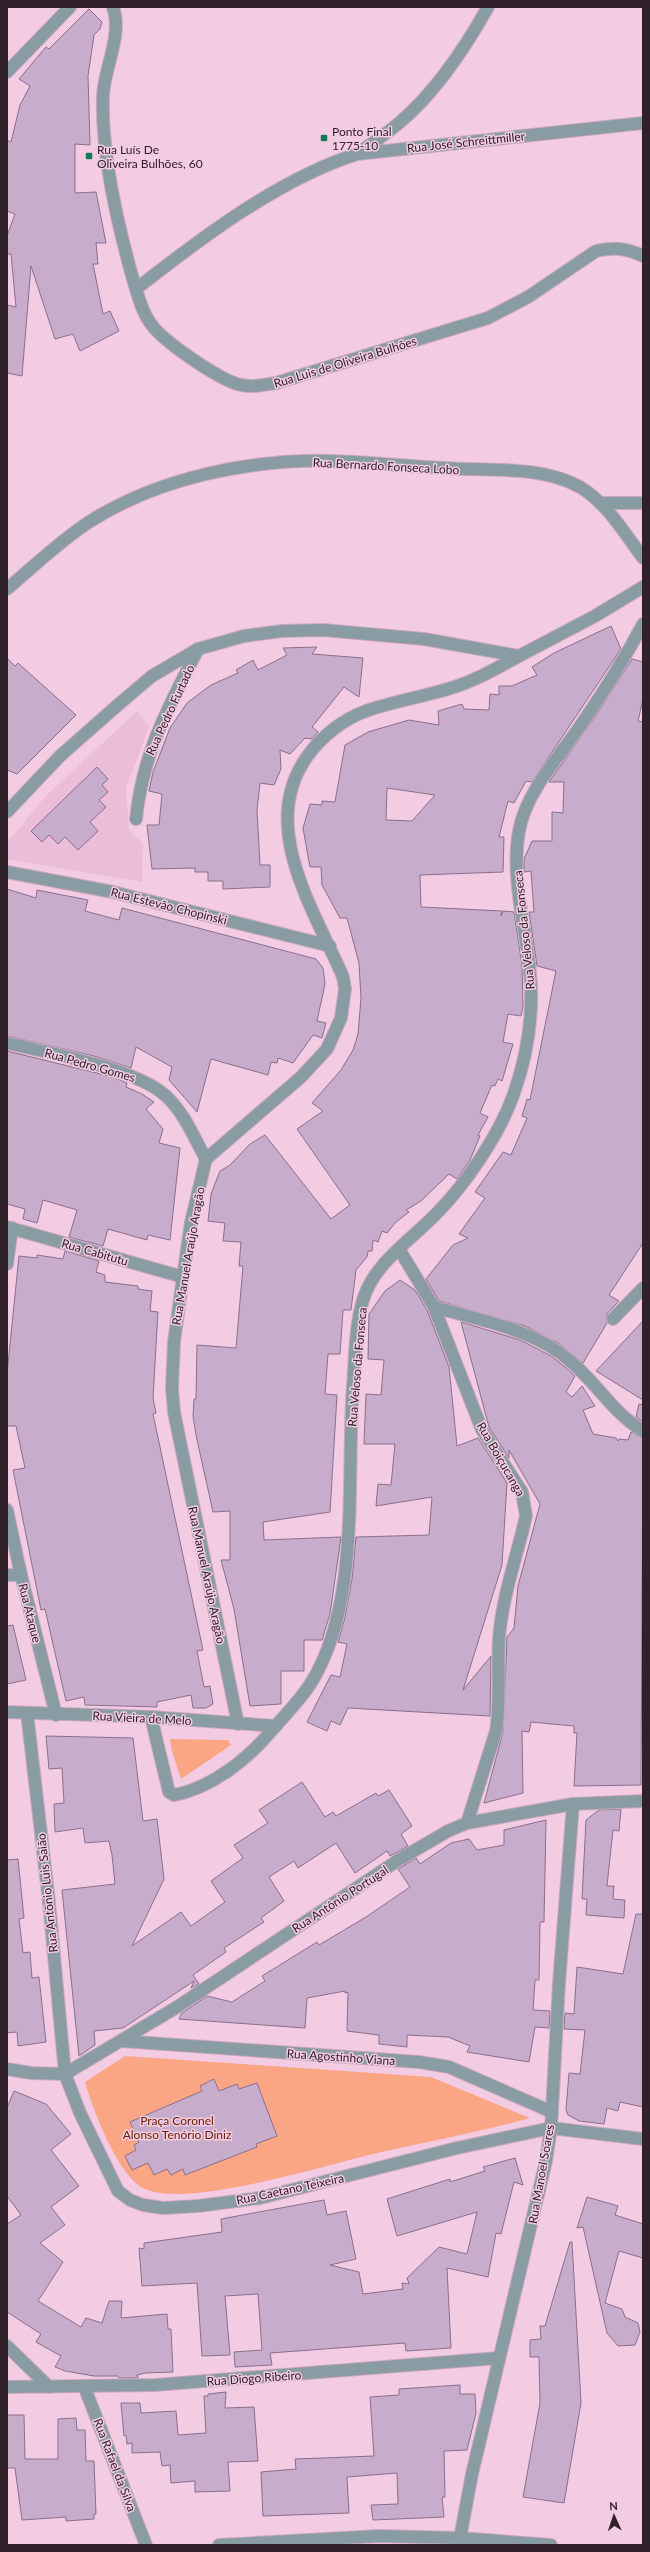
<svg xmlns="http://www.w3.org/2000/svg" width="650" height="2552" font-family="Lato,sans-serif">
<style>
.built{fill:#ebbdd8}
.green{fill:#faa584}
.building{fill:#c8accc;stroke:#896f8d;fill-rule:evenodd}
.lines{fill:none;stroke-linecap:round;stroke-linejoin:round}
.minor-casing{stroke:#cca9be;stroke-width:14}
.minor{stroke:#899ca4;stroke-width:12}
.poi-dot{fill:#137b55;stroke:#f3cbe3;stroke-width:1.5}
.labels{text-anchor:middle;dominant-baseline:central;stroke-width:3;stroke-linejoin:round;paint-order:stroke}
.poi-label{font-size:12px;fill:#2f2029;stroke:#f3cbe3;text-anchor:start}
.street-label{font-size:12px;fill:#2f2029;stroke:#f3cbe3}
.park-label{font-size:12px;fill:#692300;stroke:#f3cbe3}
</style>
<rect width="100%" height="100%" fill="#f3cbe3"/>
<polygon class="built" points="137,711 149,727 126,788 129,831 143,843 142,882 7,859 7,843 45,797"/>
<g class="green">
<polygon points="170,1739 223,1740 228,1740 231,1745 181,1779 172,1751"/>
<path d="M125,2056L431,2077L530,2118C480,2132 428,2142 377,2153C330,2164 183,2210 143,2188C118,2175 93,2110 85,2082Z"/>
</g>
<g class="building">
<polygon points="89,9 102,22 100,29 94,35 88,76 90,145 75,144 75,193 96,192 106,243 96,243 98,264 93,264 103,314 110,311 119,331 80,351 73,334 55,339 31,266 22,376 7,373 7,305 16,307 11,254 7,254 7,236 15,214 7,211 7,140 11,142 20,105 30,86 19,79 46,47 49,49"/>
<path d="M611,626L621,649L615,658L532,782L526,781L514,803L508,801L499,837H504L503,872L420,875L421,907L502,911L501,916L503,911L514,912L522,965L523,1007L521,1016L508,1014L503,1042L513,1044L502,1081L498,1079L495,1086L492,1085L480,1113L488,1117L478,1135L480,1136L470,1160L457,1179L449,1174L421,1201L406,1210L409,1212L396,1222L387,1233L382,1231L378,1242L373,1240L372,1251H368L367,1257L356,1270L351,1310H343L340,1354H328L325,1394L337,1395L330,1512L263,1522L264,1540L341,1537L330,1614L322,1640H304V1671H281V1704L250,1706L234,1609L221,1560H230V1511L213,1512L196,1435L193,1416L194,1399H196L197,1345L236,1348L243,1266H239L241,1242L223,1241L225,1223L208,1221L211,1194L220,1171L230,1165L250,1144L265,1135L331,1219L350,1205L297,1129L323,1111L312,1103L341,1070L353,1050L358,1034L361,998L359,963L347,918H340L322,885L321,867H310L303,828L310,804L322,805V801L335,802L345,745L368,732L409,720L439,725L438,711L462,704L464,709L489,710L490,694L499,695V686H512L537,675L532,667L554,653ZM387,788L435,795L412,821L386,820Z"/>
<polygon points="317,647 312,654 363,658 359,697 344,687 312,727 318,732 312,739 305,738 290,754 280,750 281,769 274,785 260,783 257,810 260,865 270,865 270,887 223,889 223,881 208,881 208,872 195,872 195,868 152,869 147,825 159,825 162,794 149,791 153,772 170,728 187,703 211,685 238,673 236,670 253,660 258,670 287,655 283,648"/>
<polygon points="7,658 15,666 18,663 76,715 17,774 7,770"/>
<polygon points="632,659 643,662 643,699 638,721 643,722 643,1243 609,1295 619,1301 607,1314 607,1323 583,1363 558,1343 525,1326 439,1301 426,1279 453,1245 468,1238 459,1234 485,1198 475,1192 503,1152 511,1155 527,1118 522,1116 527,1099 530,1100 556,971 537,966 529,912 534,912 531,871 524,872 524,859 532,841 552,841 552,812 563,813 564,782 549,782 597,714"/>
<polygon points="97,767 108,779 102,785 108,792 99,800 106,807 90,822 98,831 78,850 65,837 58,844 49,835 42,842 31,831"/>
<polygon points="7,889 36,898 37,890 88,900 85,911 119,920 122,908 316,959 323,968 325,984 317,1021 326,1023 322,1038 313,1035 293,1063 278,1058 277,1063 271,1062 268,1075 211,1059 197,1112 169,1080 172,1067 136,1047 131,1068 94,1056 7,1036"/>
<polygon points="7,1051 113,1077 127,1083 126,1087 142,1094 154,1102 146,1109 163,1129 159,1143 180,1148 170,1240 148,1235 147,1240 108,1229 103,1246 69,1237 77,1210 43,1200 37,1223 23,1219 25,1209 7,1204"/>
<polygon points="65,1251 99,1261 96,1272 105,1275 105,1282 138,1286 138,1289 152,1291 150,1311 158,1312 153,1398 156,1413 153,1414 203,1650 197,1651 204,1687 210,1686 213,1704 206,1708 193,1708 191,1695 157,1702 157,1707 85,1705 84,1697 66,1701 45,1609 41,1610 13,1470 25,1468 16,1426 7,1426 7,1374 19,1256 37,1258 37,1255 63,1259"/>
<polygon points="400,1280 415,1290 427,1310 449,1367 457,1446 478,1438 507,1483 502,1565 463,1690 491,1656 490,1716 348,1708 340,1725 331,1721 327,1731 307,1722 331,1675 340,1677 347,1644 338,1642 345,1617 352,1579 356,1537 429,1535 432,1497 376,1506 378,1484 391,1485 395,1444 364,1444 366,1394 381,1395 384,1360 368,1359 369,1314 385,1291"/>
<polygon points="643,1321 643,1400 596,1371"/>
<polygon points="461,1322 520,1340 551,1356 564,1366 575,1376 566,1392 572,1397 582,1386 595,1406 583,1410 593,1434 616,1438 618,1441 619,1439 628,1440 631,1432 643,1438 641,1785 574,1786 577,1733 574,1733 574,1726 531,1722 529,1732 522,1731 523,1793 484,1803 503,1732 507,1637 514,1628 518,1586 540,1504 509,1450 509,1458 489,1427"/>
<polygon points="639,1404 643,1405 643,1422 636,1417"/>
<polygon points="13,1625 26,1680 7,1684 7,1626"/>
<polygon points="46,1736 133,1738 143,1821 157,1819 164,1879 132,1946 181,1912 191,1926 225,1902 211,1881 243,1858 234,1845 268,1823 259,1810 302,1782 325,1817 333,1812 336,1816 376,1793 378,1796 389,1790 412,1826 401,1834 408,1846 390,1856 387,1851 355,1873 336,1843 298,1868 294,1861 269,1877 284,1901 261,1918 264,1922 224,1948 226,1952 193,1975 199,1984 191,1988 194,1981 123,2028 94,2031 95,2045 79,2056 62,1890 115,1884 112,1855 109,1841 85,1843 83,1828 55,1832 54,1804 64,1803 62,1768 49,1769"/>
<polygon points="621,1809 619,1831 613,1830 607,1886 614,1886 613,1899 625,1900 624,1918 586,1915 587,1899 582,1899 586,1820 599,1810"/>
<polygon points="546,1820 544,1922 540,1922 539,1980 535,1980 533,2010 550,2011 549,2028 535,2027 529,2062 467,2052 470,2046 448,2037 407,2035 407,2047 379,2044 379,2035 347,2031 348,1992 345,1993 345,1991 307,1998 305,2028 179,2019 182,2013 207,1996 232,2002 265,1981 262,1976 317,1942 319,1945 366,1917 410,1887 398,1869 416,1858 420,1864 451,1843 469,1839 477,1850 504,1845 504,1830"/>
<polygon points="18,1859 24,1918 19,1919 23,1953 30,1952 32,1978 39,1977 46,2042 18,2046 17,2032 7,2033 7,1860"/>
<polygon points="636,1914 643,1914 643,2107 620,2102 618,2111 607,2108 604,2124 579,2121 568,2115 566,2110 569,2073 580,2074 585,2030 564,2029 565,2013 574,2014 577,1967 623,1974"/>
<polygon points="214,2079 219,2091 237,2084 239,2089 257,2083 277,2136 256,2144 257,2147 185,2175 183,2169 171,2175 167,2169 154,2175 148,2163 132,2170 125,2156 136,2150 134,2145 139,2142 130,2122 202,2091 200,2086"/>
<polygon points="14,2091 46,2104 71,2134 51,2150 79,2186 51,2207 65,2225 40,2243 63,2262 38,2301 81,2327 86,2318 102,2323 109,2301 122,2301 121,2318 167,2314 168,2329 171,2329 173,2372 145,2373 137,2375 138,2378 119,2378 118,2376 94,2376 65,2371 55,2367 61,2356 36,2342 41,2334 7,2312 7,2224 21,2215 7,2196 7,2108"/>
<polygon points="515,2158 523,2185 514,2182 501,2234 496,2233 488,2277 447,2268 451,2348 406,2351 405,2343 270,2353 272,2365 235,2367 234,2352 262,2350 258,2294 225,2296 230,2355 202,2356 197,2283 142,2286 139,2248 144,2249 144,2243 222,2232 221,2219 324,2200 327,2215 346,2211 356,2259 330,2265 359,2272 363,2294 403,2289 402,2283 409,2284 407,2278 439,2247 467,2254 477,2212 397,2236 387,2199 450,2179 450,2182 485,2171 483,2167"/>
<polygon points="587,2197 618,2206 615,2215 643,2224 643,2258 619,2251 605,2303 622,2309 625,2317 638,2323 640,2332 635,2345 618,2346 607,2333 583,2227 577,2228"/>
<polygon points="570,2242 572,2242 581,2403 564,2503 523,2497 540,2403 539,2357 530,2357 530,2340 541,2339 540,2326 545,2326"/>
<polygon points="460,2385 460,2394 475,2394 476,2413 467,2450 444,2451 445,2497 442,2497 444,2517 373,2520 371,2505 398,2504 397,2473 347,2477 349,2513 263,2516 261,2472 296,2469 295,2459 374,2456 370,2397 399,2395 399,2389"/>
<polygon points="226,2392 225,2408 254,2407 258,2461 228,2462 230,2491 195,2492 195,2481 171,2483 170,2465 162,2466 160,2452 132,2453 132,2443 127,2444 126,2435 124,2436 121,2403 140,2403 141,2413 176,2411 178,2435 206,2433 204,2396 208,2396 208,2394"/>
<polygon points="7,2415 24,2415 25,2459 58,2459 58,2419 76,2418 77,2430 85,2430 86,2461 94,2461 96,2514 94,2514 94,2519 66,2521 66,2517 22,2520 15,2468 7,2468"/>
</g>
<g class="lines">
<defs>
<g id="minor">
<path d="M113,7C123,35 104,68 103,96C101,153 117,221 132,276C137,291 140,308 149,321C160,340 216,377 237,384C250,388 263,385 276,383L488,318L528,297L596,251C614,247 626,248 643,256"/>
<polyline points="7,72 70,7"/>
<path d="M357,154C371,144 386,134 399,123C436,92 465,48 488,7"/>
<path d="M136,289C201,238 279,179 357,154L643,123"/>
<polyline points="600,503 643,503"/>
<path d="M7,589C34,566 60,541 89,522C158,478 249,459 331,461C368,462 406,466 444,468C487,471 541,465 580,487C607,503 625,534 643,558"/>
<polyline points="7,812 60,756 119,704 152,676 198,649 244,636 282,631 323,630 424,639 519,656 595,616 643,587"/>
<path d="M136,819C143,752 168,708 198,649"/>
<polyline points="7,872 113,892 330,946"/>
<path d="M7,1043C49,1053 139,1069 167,1097C185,1114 194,1138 206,1159"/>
<polyline points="7,1227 183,1277"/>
<path d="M399,1249L434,1307L482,1430L522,1492L526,1516C517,1556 502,1597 499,1639C497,1670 501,1701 496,1731L467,1823"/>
<polyline points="7,1264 12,1228"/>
<path d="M434,1307C479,1320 533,1329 569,1360C596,1382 613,1413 643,1431"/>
<polyline points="613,1319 643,1288"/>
<polyline points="7,1510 21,1575 56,1715"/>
<polyline points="7,1575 21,1575"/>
<polyline points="7,1712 151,1717 276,1726"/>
<polyline points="27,1713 49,1902 65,2074 177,2007 400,1859 448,1831 467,1823 573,1804 643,1801"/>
<path d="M151,1717L169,1792L174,1795C212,1788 249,1758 273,1729C286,1714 300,1700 311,1683C361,1603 346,1478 353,1386C355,1358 355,1327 363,1300C374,1263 411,1240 436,1214C465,1185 499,1135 513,1096C528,1054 535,1009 529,964C524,920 511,875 519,831C526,791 561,755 583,722C605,690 625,658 643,624"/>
<path d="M238,1724L174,1412L172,1388L174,1342L183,1277L191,1222L206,1159L301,1077L327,1049L341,1018L345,989L343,977C314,909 256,824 309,754C323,735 344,719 366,711C394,701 423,697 451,688C475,681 497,668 519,656"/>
<polyline points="121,2041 419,2062 449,2067 552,2112"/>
<polyline points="7,2069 31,2073 65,2074 80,2113 118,2191 130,2200 143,2205 163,2208 198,2206 260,2198 457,2148 551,2128 643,2139"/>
<polyline points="7,2346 49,2387"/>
<polyline points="84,2386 146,2545"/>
<polyline points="7,2387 155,2385 499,2358"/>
<polyline points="460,2538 472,2474 546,2161 551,2128 559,1983 573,1804"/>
<polyline points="219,2545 379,2536 460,2538 551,2545"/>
</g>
</defs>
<use href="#minor" class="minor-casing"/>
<use href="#minor" class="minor"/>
</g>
<g class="poi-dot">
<rect x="320" y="134" width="8" height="8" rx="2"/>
<rect x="85" y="152" width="8" height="8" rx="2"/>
</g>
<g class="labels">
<g class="poi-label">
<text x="332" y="131">Ponto Final<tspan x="332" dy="14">1775-10</tspan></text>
<text x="97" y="149">Rua Luís De<tspan x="97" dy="14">Oliveira Bulhões, 60</tspan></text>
</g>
<g class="street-label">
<text transform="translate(466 142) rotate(-6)">Rua José Schreittmiller</text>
<text transform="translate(345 362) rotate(-17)">Rua Luis de Oliveira Bulhões</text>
<text transform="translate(386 466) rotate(3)">Rua Bernardo Fonseca Lobo</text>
<text transform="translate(170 710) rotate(-65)">Rua Pedro Furtado</text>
<text transform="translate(169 906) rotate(14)">Rua Estevão Chopinski</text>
<text transform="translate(524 930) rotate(-96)">Rua Veloso da Fonseca</text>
<text transform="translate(90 1065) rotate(16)">Rua Pedro Gomes</text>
<text transform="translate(95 1252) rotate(16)">Rua Cabitutu</text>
<text transform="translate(188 1256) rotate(-80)">Rua Manuel Araújo Aragão</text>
<text transform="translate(357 1367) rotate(-85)">Rua Veloso da Fonseca</text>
<text transform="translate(501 1459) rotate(60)">Rua Boiçucanga</text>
<text transform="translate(207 1575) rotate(78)">Rua Manuel Araújo Aragão</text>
<text transform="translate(30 1613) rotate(76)">Rua Ataque</text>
<text transform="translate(142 1718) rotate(3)">Rua Vieira de Melo</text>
<text transform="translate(47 1893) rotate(-96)">Rua Antônio Luis Saião</text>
<text transform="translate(340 1899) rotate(-33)">Rua Antônio Portugal</text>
<text transform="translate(341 2057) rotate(4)">Rua Agostinho Viana</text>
<text transform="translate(541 2174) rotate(-80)">Rua Manoel Soares</text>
<text transform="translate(290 2189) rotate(-12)">Rua Caetano Teixeira</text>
<text transform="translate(254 2378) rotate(-4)">Rua Diogo Ribeiro</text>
<text transform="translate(115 2465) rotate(69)">Rua Rafael da Silva</text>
</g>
<g class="park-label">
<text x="177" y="2120">Praça Coronel<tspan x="177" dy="14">Alonso Tenório Diniz</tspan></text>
</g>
</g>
<rect width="650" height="2552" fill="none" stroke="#2f2029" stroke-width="16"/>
<g transform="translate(614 2516) rotate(357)" stroke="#f3cbe3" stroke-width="3" paint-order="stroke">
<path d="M0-3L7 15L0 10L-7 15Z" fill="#2f2029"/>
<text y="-6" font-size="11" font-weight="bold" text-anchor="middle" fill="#2f2029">N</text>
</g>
</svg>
